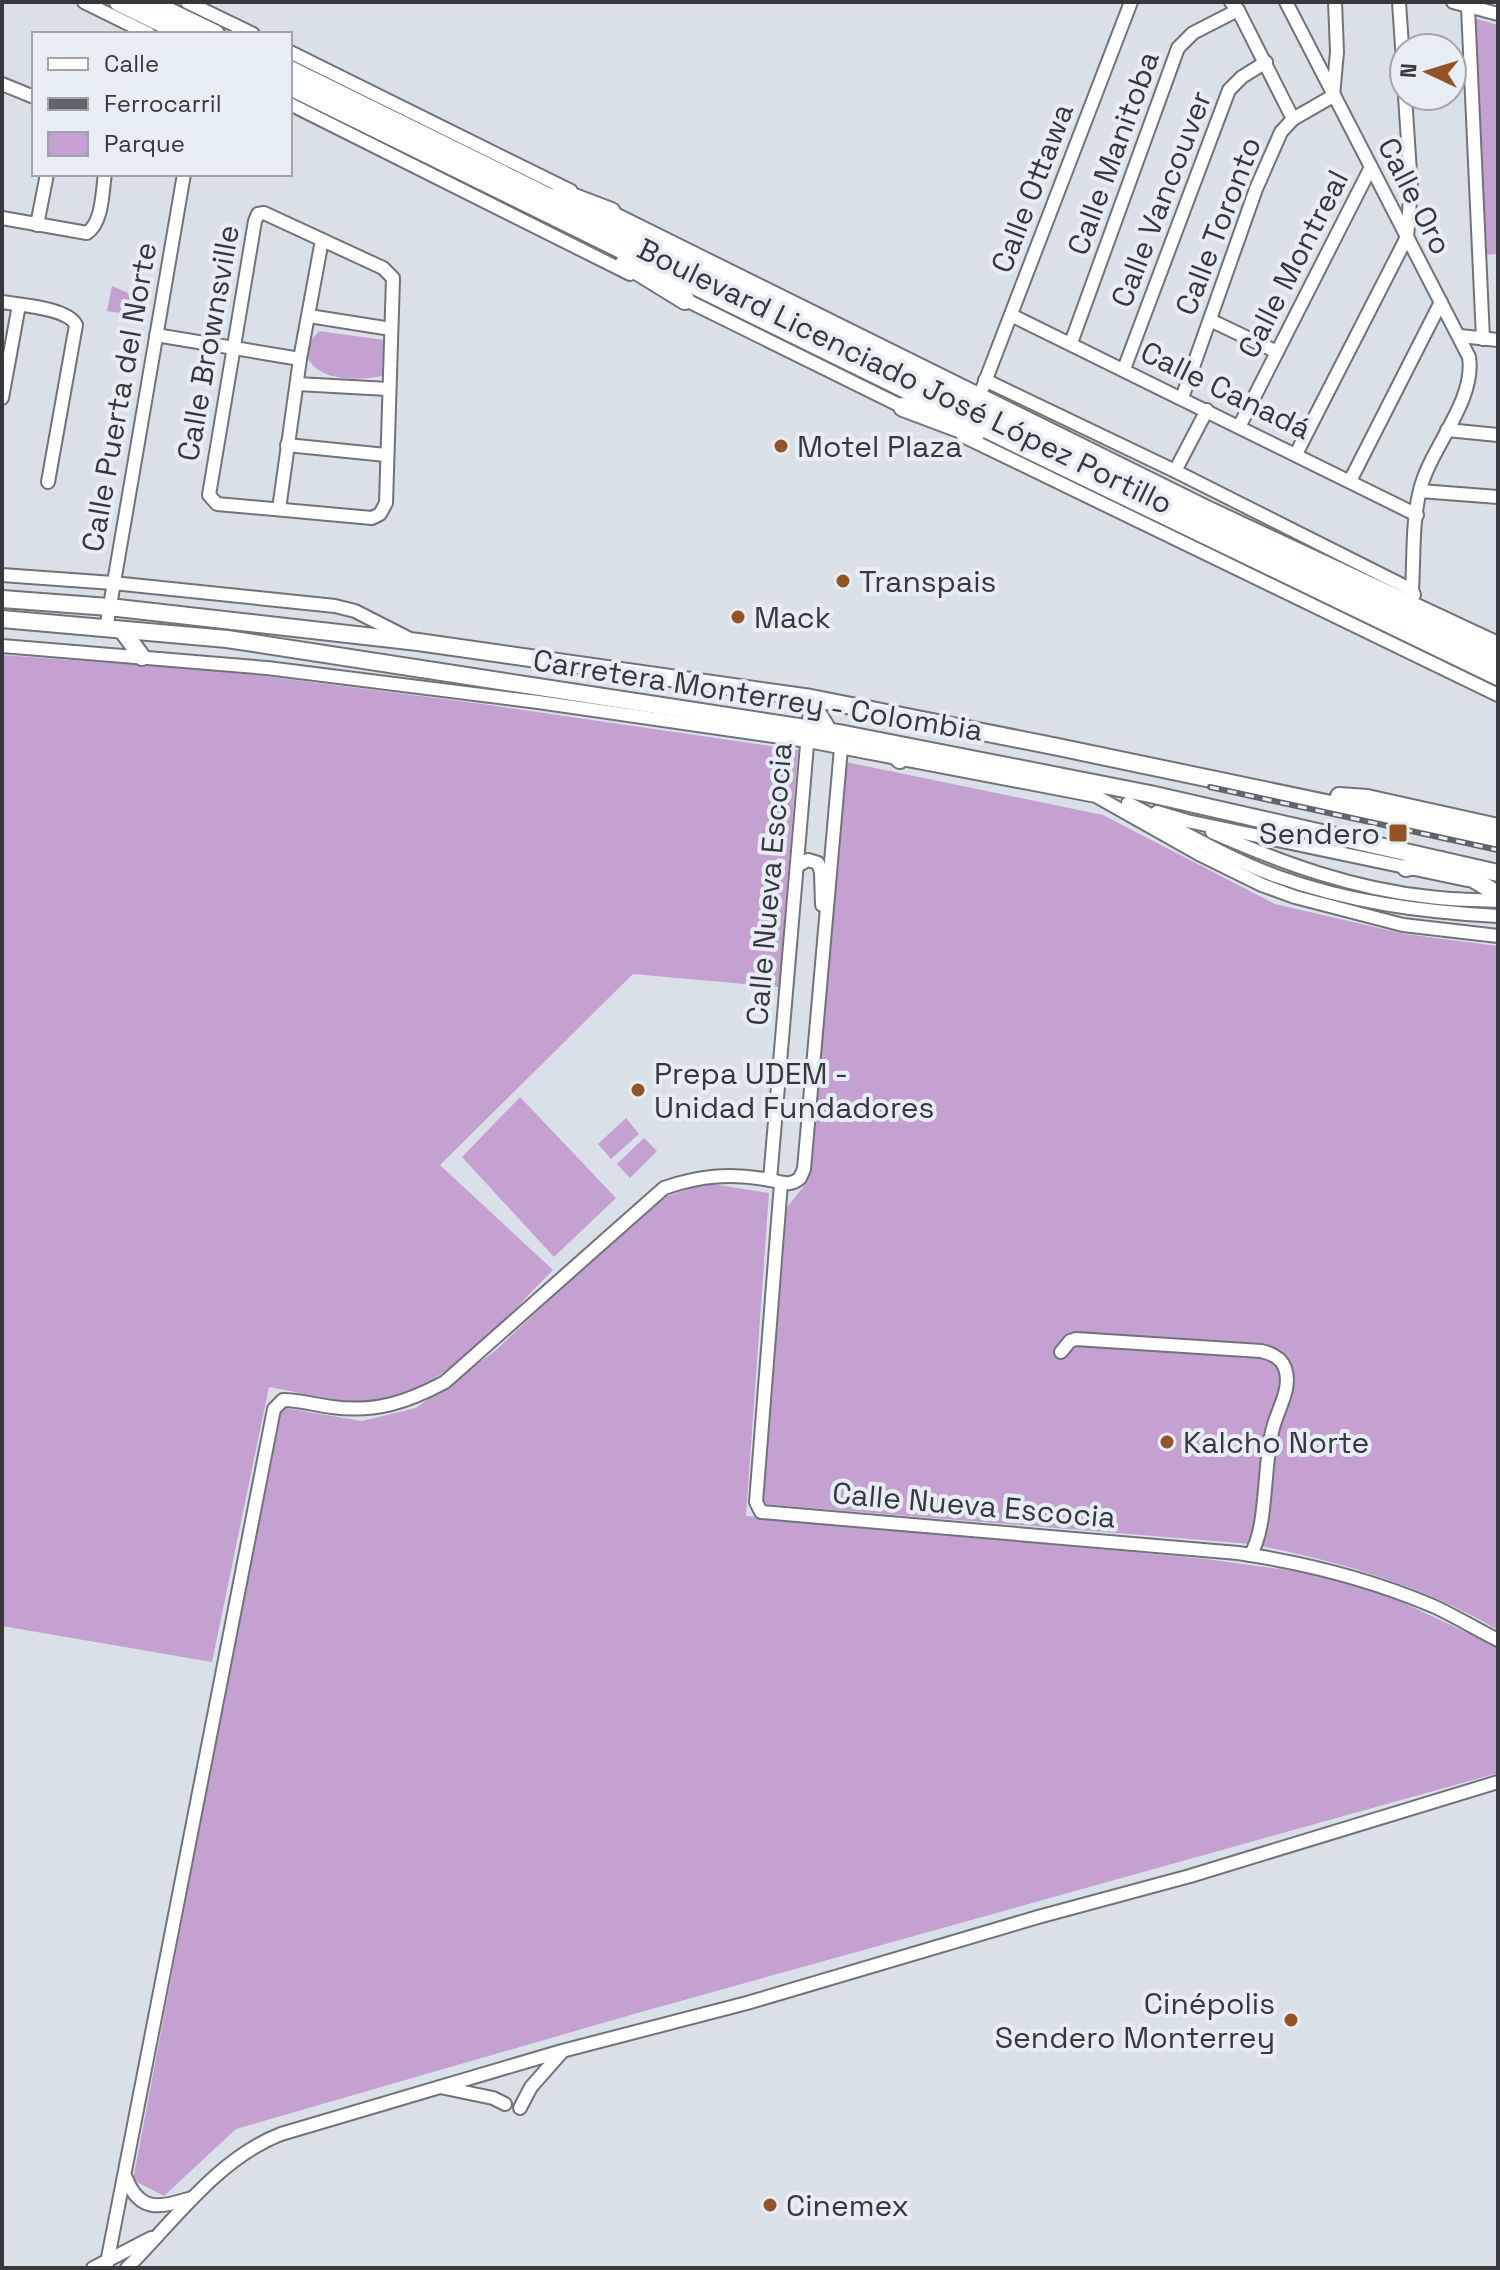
<svg xmlns="http://www.w3.org/2000/svg" width="1500" height="2270" font-family="'Space Grotesk',sans-serif">
<style>
.green{fill:#c4a1d1}
.lines{fill:none;stroke-linecap:round;stroke-linejoin:round}
.minor-casing{stroke:#6f747a;stroke-width:16}
.major-casing{stroke:#6f747a;stroke-width:20}
.highway-casing{stroke:#6f747a;stroke-width:22}
.minor{stroke:#fff;stroke-width:12}
.major{stroke:#fff;stroke-width:16}
.highway{stroke:#fff;stroke-width:18}
.rail-casing{stroke:#616468;stroke-width:6}
.rail{stroke:#e7edf4;stroke-width:3;stroke-dasharray:9;stroke-linecap:butt}
.poi-dot{fill:#955222;stroke:#e7edf4;stroke-width:3}
.labels{text-anchor:middle;dominant-baseline:central;stroke-width:8;stroke-linejoin:round;paint-order:stroke}
.street-label{font-size:30px;fill:#36383b;stroke:#e7edf4}
.poi-label{font-size:30px;fill:#36383b;stroke:#e7edf4;text-anchor:start}
</style>
<rect width="100%" height="100%" fill="#dae0e7"/>
<g class="green">
<polygon points="1474,18 1498,25 1498,254 1483,255"/>
<polygon points="112,286 144,300 140,316 107,311"/>
<path d="M319,331L384,340L382,376C357,381 316,382 306,354L312,339Z"/>
<path d="M2,655L224,671L483,704L798,750L779,987L633,974L440,1165L553,1270C501,1321 444,1397 366,1401C335,1403 300,1392 269,1387L212,1662L2,1626Z"/>
<path d="M846,762L1103,815L1275,904L1405,934L1498,946V1630C1421,1585 1338,1561 1251,1544L763,1504L787,1207L804,1186Z"/>
<polygon points="520,1097 616,1198 554,1257 462,1157"/>
<polygon points="626,1118 639,1134 611,1159 598,1144"/>
<polygon points="644,1138 657,1151 630,1178 617,1164"/>
<polygon points="707,1183 769,1193 746,1516 1206,1559 1323,1575 1378,1591 1498,1647 1498,1773 627,2016 236,2129 164,2196 133,2180 279,1407 362,1421 416,1408 495,1351 655,1200"/>
</g>
<g class="lines">
<defs>
<g id="minor">
<polyline points="84,2 149,34"/>
<polyline points="187,2 253,34"/>
<polyline points="1231,2 1238,10 1293,119"/>
<path d="M1286,2L1469,357C1476,401 1430,448 1420,490C1412,522 1414,558 1412,590"/>
<polyline points="1399,2 1404,76"/>
<polyline points="1453,2 1498,14"/>
<polyline points="1468,7 1483,339"/>
<polyline points="290,52 571,191"/>
<polyline points="2,84 34,97"/>
<polyline points="290,104 630,274"/>
<polyline points="605,209 1205,506 1498,643"/>
<polygon points="264,213 383,268 393,278 386,503 380,514 372,518 217,504 209,495 255,221 258,214"/>
<path d="M2,218L87,233C103,222 102,192 105,174"/>
<polyline points="37,225 47,174"/>
<polyline points="680,297 907,409"/>
<path d="M2,302C21,305 68,308 76,325L48,482"/>
<polyline points="1011,315 1417,515"/>
<polyline points="309,316 391,329"/>
<polyline points="1210,320 1277,352"/>
<polyline points="156,335 300,359"/>
<polyline points="1460,336 1498,340"/>
<polyline points="1071,343 1178,48 1193,33 1238,10"/>
<polyline points="1124,369 1229,90 1242,77 1266,62"/>
<polyline points="985,380 1175,471 1412,590 1414,595"/>
<polyline points="297,384 388,389"/>
<polyline points="983,387 1131,2"/>
<polyline points="2,398 19,305"/>
<polyline points="1182,398 1256,189 1281,132 1293,119 1333,96 1337,52 1335,2"/>
<polyline points="1239,427 1371,167"/>
<polyline points="1447,430 1498,435"/>
<polyline points="963,436 1498,695"/>
<polyline points="287,445 386,455"/>
<polyline points="1296,454 1407,237 1411,188 1405,96"/>
<polyline points="1175,471 1207,410"/>
<polyline points="1350,481 1441,302"/>
<polyline points="1420,491 1498,497"/>
<polyline points="279,509 300,359 322,240"/>
<polyline points="2,575 113,583 335,606 355,611 408,638"/>
<polyline points="106,629 184,174"/>
<polyline points="2,646 267,668 538,702 808,741 1096,796 1199,854 1262,885 1295,897 1403,925 1498,936"/>
<path d="M1128,803C1177,828 1225,857 1276,876C1348,902 1422,912 1498,916"/>
<polyline points="1157,812 1187,821 1467,880"/>
<path d="M1212,832C1282,863 1353,889 1430,897C1453,900 1476,900 1498,901"/>
<polyline points="797,866 808,860 818,863 821,872 822,905"/>
<polyline points="770,1180 811,698"/>
<path d="M781,1183L756,1502L761,1512L1238,1553C1305,1563 1370,1579 1433,1606C1455,1616 1476,1629 1498,1640"/>
<path d="M1061,1352L1070,1341L1076,1339L1261,1351C1271,1353 1281,1358 1285,1368C1292,1389 1278,1408 1273,1428C1263,1462 1268,1530 1250,1555"/>
<polyline points="440,2087 493,2098 505,2104"/>
<polyline points="520,2108 531,2087 561,2053"/>
<path d="M126,2178C140,2214 161,2207 192,2198"/>
<polyline points="93,2268 151,2238"/>
<path d="M106,2268L274,1409L283,1400C300,1400 316,1405 332,1407C375,1413 408,1402 445,1382L664,1188C701,1175 732,1173 770,1180C782,1182 790,1187 800,1178L804,1169L841,748L811,698"/>
<path d="M127,2268C174,2221 217,2159 281,2134L562,2051L747,2003L1038,1917L1190,1876L1498,1782"/>
</g>
<g id="major">
<polyline points="2,599 109,607 418,642 811,698 1058,747 1498,839"/>
<polyline points="2,619 227,639 844,734 1150,794 1498,873"/>
<polyline points="122,630 142,657"/>
<polyline points="877,741 900,760"/>
<polyline points="1339,796 1367,798 1498,827"/>
<polyline points="1406,868 1441,860 1498,894"/>
</g>
<g id="highway">
<polyline points="119,2 185,34"/>
<polyline points="148,2 215,34"/>
<polyline points="290,70 1187,512 1498,658"/>
<polyline points="290,86 1026,448 1498,676"/>
<polyline points="561,193 611,212"/>
<polyline points="625,263 685,300"/>
<polyline points="903,407 975,434"/>
</g>
</defs>
<use href="#minor" class="minor-casing"/>
<use href="#major" class="major-casing"/>
<use href="#highway" class="highway-casing"/>
<use href="#minor" class="minor"/>
<use href="#major" class="major"/>
<use href="#highway" class="highway"/>
<defs>
<polyline id="rail" points="1210,787 1498,850"/>
</defs>
<use href="#rail" class="rail-casing"/>
<use href="#rail" class="rail"/>
</g>
<g class="poi-dot">
<circle cx="781" cy="446" r="8"/>
<circle cx="843" cy="581" r="8"/>
<circle cx="738" cy="617" r="8"/>
<rect x="1388" y="823" width="20" height="20" rx="4"/>
<circle cx="638" cy="1090" r="8"/>
<circle cx="1167" cy="1442" r="8"/>
<circle cx="1291" cy="2020" r="8"/>
<circle cx="770" cy="2205" r="8"/>
</g>
<g class="labels">
<g class="street-label">
<text transform="translate(1113 153) rotate(-70)">Calle Manitoba</text>
<text transform="translate(1032 188) rotate(-69)">Calle Ottawa</text>
<text transform="translate(1415 196) rotate(63)">Calle Oro</text>
<text transform="translate(1161 199) rotate(-69)">Calle Vancouver</text>
<text transform="translate(1218 226) rotate(-69)">Calle Toronto</text>
<text transform="translate(1293 264) rotate(-63)">Calle Montreal</text>
<text transform="translate(208 343) rotate(-80)">Calle Brownsville</text>
<text transform="translate(905 376) rotate(26)">Boulevard Licenciado José López Portillo</text>
<text transform="translate(1226 390) rotate(26)">Calle Canadá</text>
<text transform="translate(119 397) rotate(-80)">Calle Puerta del Norte</text>
<text transform="translate(758 695) rotate(9)">Carretera Monterrey - Colombia</text>
<text transform="translate(769 884) rotate(-85)">Calle Nueva Escocia</text>
<text transform="translate(974 1505) rotate(5)">Calle Nueva Escocia</text>
</g>
<g class="poi-label">
<text x="797" y="446">Motel Plaza</text>
<text x="859" y="581">Transpais</text>
<text x="754" y="617">Mack</text>
<text x="1380" y="833" text-anchor="end">Sendero</text>
<text x="654" y="1073">Prepa UDEM -<tspan x="654" dy="34">Unidad Fundadores</tspan></text>
<text x="1183" y="1442">Kalcho Norte</text>
<text x="1275" y="2003" text-anchor="end">Cinépolis<tspan x="1275" dy="34">Sendero Monterrey</tspan></text>
<text x="786" y="2205">Cinemex</text>
</g>
</g>
<rect width="1500" height="2270" fill="none" stroke="#36383b" stroke-width="8"/>
<rect x="32" y="32" width="260" height="144" fill="#e7edf4" stroke="#a0a5aa" stroke-width="2"/>
<rect x="48" y="58" width="40" height="12" fill="#ffffff" stroke="#a0a5aa" stroke-width="2"/>
<text x="104" y="72" font-size="24" fill="#36383b">Calle</text>
<rect x="48" y="98" width="40" height="12" fill="#616468" stroke="#a0a5aa" stroke-width="2"/>
<text x="104" y="112" font-size="24" fill="#36383b">Ferrocarril</text>
<rect x="48" y="132" width="40" height="24" fill="#c4a1d1" stroke="#a0a5aa" stroke-width="2"/>
<text x="104" y="152" font-size="24" fill="#36383b">Parque</text>
<g transform="translate(1428 72) rotate(274)"><circle r="38" fill="#e7edf4" stroke="#a0a5aa" stroke-width="2"/>
<path d="M0-6L14 30L0 20L-14 30Z" fill="#955222"/>
<text y="-12" font-size="22" font-weight="bold" text-anchor="middle" fill="#36383b">N</text>
</g>
</svg>
